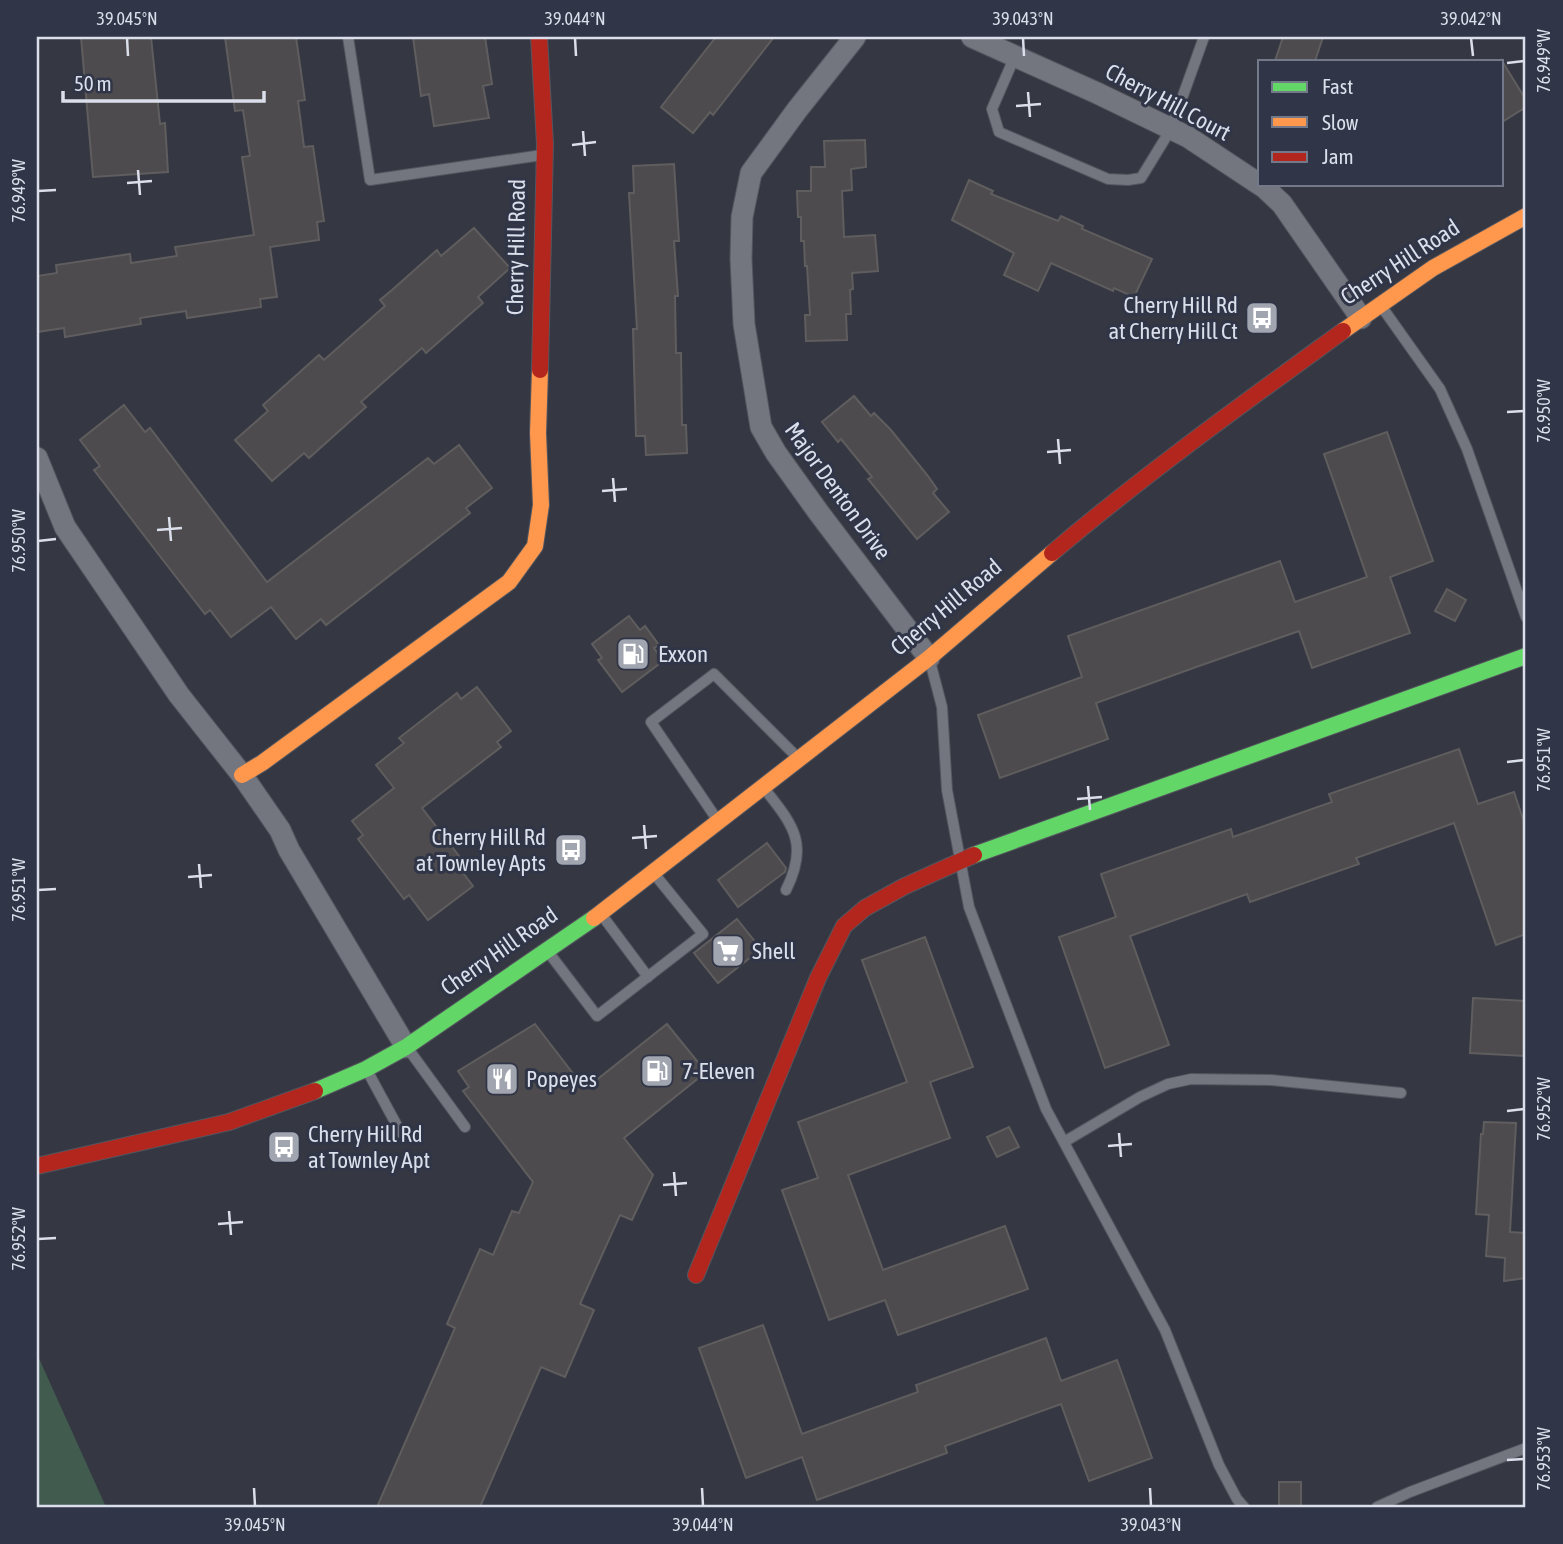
<svg xmlns="http://www.w3.org/2000/svg" width="1563" height="1544" font-family="'Asap Condensed',sans-serif">
<style>
.green{fill:#415b4f}
.building{fill:#4d4b4d;stroke:#5f5d5e;stroke-width:2}
.lines{fill:none;stroke-linecap:round;stroke-linejoin:round}
.lane-casing{stroke:#54565f;stroke-width:12}
.street-casing{stroke:#54565f;stroke-width:23}
.fast-casing{stroke:#54565f;stroke-width:18}
.slow-casing{stroke:#54565f;stroke-width:18}
.jam-casing{stroke:#54565f;stroke-width:18}
.lane{stroke:#73767e;stroke-width:10}
.street{stroke:#73767e;stroke-width:21}
.fast{stroke:#63d668;stroke-width:16}
.slow{stroke:#ff974d;stroke-width:16}
.jam{stroke:#b3261e;stroke-width:16}
.ticks{fill:none;stroke:#dbdfeb;stroke-width:2.5}
.labels{text-anchor:middle;dominant-baseline:central;stroke-width:6;stroke-linejoin:round;paint-order:stroke}
.street-label{font-size:23px;fill:#dbdfeb;stroke:#303547}
.poi-label{font-size:23px;fill:#dbdfeb;stroke:#303547;text-anchor:start}
.neatline{fill:none;stroke:#dbdfeb;stroke-width:2.5}
.ticks-label{font-size:18px;text-anchor:middle;fill:#dbdfeb}
</style>
<rect width="100%" height="100%" fill="#353842"/>
<polygon class="green" points="37,1354 106,1507 37,1507"/>
<g class="building">
<polygon points="81,37 151,37 160,124 165,123 168,172 93,177"/>
<polygon points="225,37 296,37 305,100 298,101 304,147 313,146 324,221 317,222 319,240 270,247 277,297 260,299 261,307 187,318 186,311 140,318 141,324 65,337 64,328 37,332 37,276 57,273 56,265 130,254 131,263 177,256 175,247 254,235 242,157 250,156 243,110 235,111"/>
<polygon points="413,37 485,37 492,84 483,86 489,118 434,126 429,94 421,96"/>
<polygon points="716,37 774,37 713,115 710,112 693,133 661,107"/>
<polygon points="1283,37 1323,37 1315,61 1275,61"/>
<polygon points="1502,61 1526,100 1526,107 1502,122"/>
<polygon points="865,140 866,167 851,169 852,190 842,191 844,237 875,235 878,271 852,273 853,289 850,290 851,314 846,314 847,340 806,341 805,315 810,315 807,266 805,266 804,241 801,241 801,217 798,217 797,191 811,191 811,167 825,167 824,141"/>
<polygon points="674,164 679,241 674,241 678,296 675,296 676,353 681,353 682,425 686,425 687,453 646,455 645,436 636,436 633,329 637,329 629,193 634,193 633,166"/>
<polygon points="969,180 993,191 991,194 1058,221 1061,216 1083,226 1082,229 1152,259 1134,297 1114,288 1113,291 1051,263 1038,291 1004,275 1014,253 952,220"/>
<polygon points="474,228 510,268 478,297 483,303 426,353 422,348 361,402 366,407 309,458 304,453 272,481 235,440 268,411 263,405 319,355 324,360 385,306 380,300 392,290 437,250 441,256"/>
<polygon points="854,396 871,416 874,413 891,430 928,476 937,489 933,493 949,512 917,539 868,479 872,477 841,439 838,442 822,422"/>
<polygon points="124,405 145,432 150,428 267,582 428,458 434,464 459,445 492,488 466,508 470,513 326,625 321,619 296,639 271,607 231,637 210,610 205,614 159,555 94,470 100,466 80,440"/>
<polygon points="1387,432 1433,561 1390,577 1410,633 1312,668 1299,631 1199,666 1096,703 1108,739 1000,778 978,715 1082,677 1068,636 1280,561 1295,602 1367,577 1324,454"/>
<polygon points="1447,589 1466,600 1455,621 1435,611"/>
<polygon points="629,616 640,630 645,626 659,645 654,648 663,661 622,692 598,660 602,658 592,644"/>
<polygon points="477,687 511,731 497,742 501,747 422,808 459,856 453,860 473,886 428,920 409,895 404,899 358,839 363,835 352,821 394,788 376,765 404,743 399,738 457,693 461,699"/>
<polygon points="1459,749 1478,804 1514,792 1526,828 1526,934 1496,945 1454,823 1356,858 1359,864 1250,902 1247,894 1130,936 1169,1045 1105,1068 1059,937 1116,917 1101,874 1231,829 1233,837 1332,802 1329,794"/>
<polygon points="767,843 786,868 785,872 738,907 718,880"/>
<polygon points="737,919 761,949 718,983 694,953"/>
<polygon points="925,937 973,1067 930,1082 950,1138 848,1175 883,1270 1005,1226 1028,1289 898,1335 885,1300 829,1320 782,1190 818,1178 798,1122 907,1082 862,960"/>
<polygon points="1473,998 1526,1001 1526,1056 1470,1053"/>
<polygon points="535,1024 585,1089 667,1024 706,1072 624,1138 653,1175 632,1220 620,1215 580,1304 594,1310 565,1377 541,1367 480,1507 377,1507 455,1328 447,1324 480,1249 493,1255 512,1211 519,1213 533,1182 463,1091 469,1087 458,1071"/>
<polygon points="1484,1122 1516,1123 1510,1232 1526,1233 1526,1278 1504,1281 1505,1258 1486,1256 1489,1215 1476,1214 1481,1134 1483,1134"/>
<polygon points="1009,1127 1019,1147 997,1157 987,1137"/>
<polygon points="763,1325 802,1434 918,1392 916,1385 1046,1338 1061,1381 1117,1360 1152,1458 1089,1481 1061,1404 945,1446 947,1453 817,1500 802,1457 746,1478 699,1348"/>
<rect x="1279" y="1482" width="22" height="24"/>
</g>
<g class="lines">
<defs>
<g id="lane">
<polyline points="348,37 370,180 542,155"/>
<polyline points="1015,56 992,109 999,132 1108,179 1128,180 1141,178 1171,129 1204,37"/>
<polyline points="1384,310 1440,389 1467,449 1526,617"/>
<polyline points="931,665 942,707 947,790 969,907 1046,1109 1165,1330 1219,1465 1237,1499 1244,1507"/>
<path d="M767,792C795,827 808,846 786,890"/>
<polyline points="716,818 651,722 714,674 797,757"/>
<polyline points="604,918 648,977"/>
<polyline points="549,953 597,1016 703,934 656,876"/>
<polyline points="409,1050 465,1127"/>
<polyline points="369,1074 401,1133"/>
<polyline points="1064,1142 1140,1097 1168,1084 1191,1079 1271,1080 1401,1093"/>
<polyline points="1377,1507 1410,1492 1526,1448"/>
</g>
<g id="street">
<polyline points="855,37 797,110 751,173 742,217 741,259 744,324 761,427 776,453 819,513 929,658"/>
<polyline points="972,37 1097,93 1188,137 1265,188 1282,204 1361,318"/>
<polyline points="37,458 65,527 179,695 242,775 280,830 289,850 406,1047"/>
</g>
<g id="fast">
<polyline points="974,855 1526,656"/>
<polyline points="315,1091 366,1069 406,1047 594,918"/>
</g>
<g id="slow">
<polyline points="1343,331 1433,268 1526,216"/>
<polyline points="242,775 262,763 509,582 535,546 541,505 538,433 540,370"/>
<polyline points="594,918 929,658 1052,553"/>
</g>
<g id="jam">
<polyline points="539,37 545,144 540,370"/>
<path d="M1052,553C1145,474 1244,403 1343,331"/>
<polyline points="37,1166 229,1122 315,1091"/>
<polyline points="696,1275 818,978 844,926 865,908 905,886 974,855"/>
</g>
</defs>
<use href="#lane" class="lane-casing"/>
<use href="#street" class="street-casing"/>
<use href="#fast" class="fast-casing"/>
<use href="#slow" class="slow-casing"/>
<use href="#jam" class="jam-casing"/>
<use href="#lane" class="lane"/>
<use href="#street" class="street"/>
<use href="#fast" class="fast"/>
<use href="#slow" class="slow"/>
<use href="#jam" class="jam"/>
</g>
<path class="ticks" d="M127,38L128,56M575,38L576,56M1023,38L1024,56M1471,38L1473,56M1507,63L1524,61M1028,92L1030,117M1016,106L1041,104M583,131L585,156M572,145L596,142M138,170L140,195M127,183L152,181M38,191L56,190M1507,412L1524,411M1058,439L1060,464M1047,452L1071,450M613,478L615,502M602,491L627,489M169,517L171,541M157,530L182,528M38,541L56,539M1507,762L1524,760M1088,786L1090,810M1077,799L1102,797M644,825L646,849M632,838L657,836M199,864L201,888M188,877L212,875M38,890L56,889M1507,1111L1524,1109M1119,1133L1121,1157M1108,1146L1132,1144M674,1172L676,1196M663,1185L687,1183M229,1211L231,1235M218,1224L243,1222M38,1239L56,1238M1507,1460L1524,1459M254,1488L255,1506M702,1488L703,1506M1150,1488L1151,1506"/>
<defs>
<symbol id="bus-square" viewBox="-11 -11 22 22"><rect x="-9" y="-9" width="18" height="18" rx="4" fill="#a1a5b0" stroke="#303547"/><path d="M-5-6H5V4H4V6H2V4H-2V6H-4V4H-5ZM-3.5-4V0h7V-4ZM-3.5 1.2v1.5H-2V1.2ZM2 1.2v1.5H3.5V1.2Z" fill="#fff"/></symbol>
<symbol id="fuel-square" viewBox="-11 -11 22 22"><rect x="-9" y="-9" width="18" height="18" rx="4" fill="#a1a5b0" stroke="#303547"/><path d="M-5.5-6h7V0h2V4h1.3V-2.5L3-4.5l.8-.8L6-3V5H2.5V1h-1V6h-7ZM-4.2-4.7v3.2H.2V-4.7Z" fill="#fff"/></symbol>
<symbol id="supermarket-square" viewBox="-11 -11 22 22"><rect x="-9" y="-9" width="18" height="18" rx="4" fill="#a1a5b0" stroke="#303547"/><path d="M-6-5.5h2.5l.6 2H6L4.5 2H-2.5L-4.4-4H-6ZM-1.5 3.2a1.3 1.3 0 1 0 .1 0ZM3 3.2a1.3 1.3 0 1 0 .1 0Z" fill="#fff"/></symbol>
<symbol id="restaurant-square" viewBox="-11 -11 22 22"><rect x="-9" y="-9" width="18" height="18" rx="4" fill="#a1a5b0" stroke="#303547"/><path d="M-5-6h1v4h1v-4h1v4h1v-4h1v5L-1.5 .5V6h-2V.5L-5-1ZM5-6V6H3V1.5H1.5Q1.5-4 5-6Z" fill="#fff"/></symbol>
</defs>
<g fill-rule="evenodd">
<use href="#bus-square" x="1243" y="299" width="38" height="38"/>
<use href="#fuel-square" x="614" y="635" width="38" height="38"/>
<use href="#bus-square" x="552" y="831" width="38" height="38"/>
<use href="#supermarket-square" x="709" y="932" width="38" height="38"/>
<use href="#fuel-square" x="638" y="1052" width="38" height="38"/>
<use href="#restaurant-square" x="483" y="1060" width="38" height="38"/>
<use href="#bus-square" x="265" y="1128" width="38" height="38"/>
</g>
<g class="labels">
<g class="street-label">
<text transform="translate(1168 102) rotate(28)">Cherry Hill Court</text>
<text transform="translate(516 247) rotate(-89)">Cherry Hill Road</text>
<text transform="translate(1400 262) rotate(-33)">Cherry Hill Road</text>
<text transform="translate(838 491) rotate(54)">Major Denton Drive</text>
<text transform="translate(946 607) rotate(-40)">Cherry Hill Road</text>
<text transform="translate(499 951) rotate(-35)">Cherry Hill Road</text>
</g>
<g class="poi-label">
<text x="1238" y="305" text-anchor="end">Cherry Hill Rd<tspan x="1238" dy="26">at Cherry Hill Ct</tspan></text>
<text x="658" y="654">Exxon</text>
<text x="546" y="837" text-anchor="end">Cherry Hill Rd<tspan x="546" dy="26">at Townley Apts</tspan></text>
<text x="752" y="951">Shell</text>
<text x="682" y="1071">7-Eleven</text>
<text x="526" y="1079">Popeyes</text>
<text x="308" y="1134">Cherry Hill Rd<tspan x="308" dy="26">at Townley Apt</tspan></text>
</g>
</g>
<rect width="1563" height="1544" fill="none" stroke="#303547" stroke-width="77"/>
<rect x="1258" y="60" width="245" height="126" fill="#303547" stroke="#747989" stroke-width="2"/>
<rect x="1272" y="82" width="35" height="10" fill="#63d668" stroke="#747989" stroke-width="2"/>
<text x="1322" y="94" font-size="21" fill="#dbdfeb">Fast</text>
<rect x="1272" y="117" width="35" height="10" fill="#ff974d" stroke="#747989" stroke-width="2"/>
<text x="1322" y="130" font-size="21" fill="#dbdfeb">Slow</text>
<rect x="1272" y="152" width="35" height="10" fill="#b3261e" stroke="#747989" stroke-width="2"/>
<text x="1322" y="164" font-size="21" fill="#dbdfeb">Jam</text>
<path d="M63 91v10h201v-10" fill="none" stroke="#dbdfeb" stroke-width="3.5"/>
<text x="74" y="91" font-size="21" fill="#dbdfeb" stroke="#303547" stroke-width="5" paint-order="stroke">50 m</text>
<rect x="38" y="38" width="1486" height="1468" class="neatline"/>
<g class="ticks-label">
<text x="127" y="25">39.045°N</text>
<text x="575" y="25">39.044°N</text>
<text x="1023" y="25">39.043°N</text>
<text x="1471" y="25">39.042°N</text>
<text transform="translate(1544 61) rotate(-90)" y="6">76.949°W</text>
<text transform="translate(19 191) rotate(-90)" y="6">76.949°W</text>
<text transform="translate(1544 411) rotate(-90)" y="6">76.950°W</text>
<text transform="translate(19 541) rotate(-90)" y="6">76.950°W</text>
<text transform="translate(1544 760) rotate(-90)" y="6">76.951°W</text>
<text transform="translate(19 890) rotate(-90)" y="6">76.951°W</text>
<text transform="translate(1544 1109) rotate(-90)" y="6">76.952°W</text>
<text transform="translate(19 1239) rotate(-90)" y="6">76.952°W</text>
<text transform="translate(1544 1459) rotate(-90)" y="6">76.953°W</text>
<text x="255" y="1531">39.045°N</text>
<text x="703" y="1531">39.044°N</text>
<text x="1151" y="1531">39.043°N</text>
</g>
</svg>
